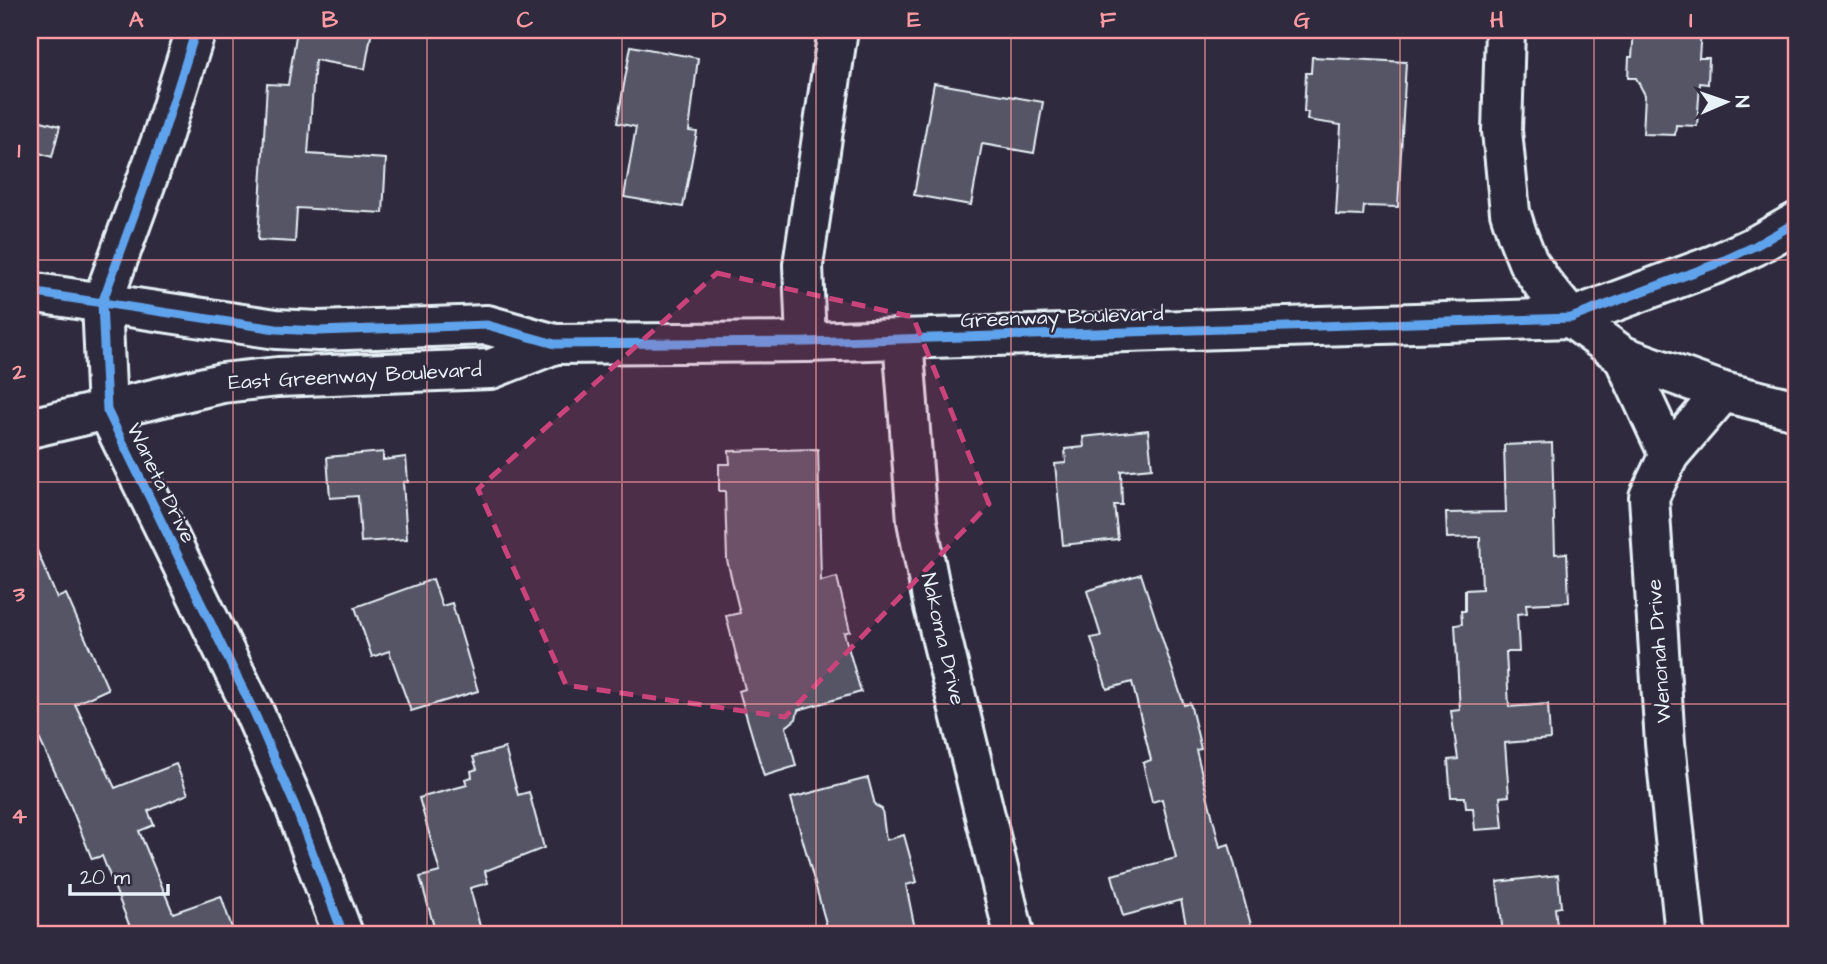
<svg xmlns="http://www.w3.org/2000/svg" width="1827" height="964" font-family="'Architects Daughter',sans-serif">
<style>
.building{fill:#575565;stroke:#e8f1f8;stroke-width:2}
.lines{fill:none;stroke-linecap:round;stroke-linejoin:round}
.minor-casing{stroke:#e8f1f8;stroke-width:44}
.minor{stroke:#2f2a3d;stroke-width:38}
.cycleway-casing{stroke:#2f2a3d;stroke-width:13}
.cycleway{stroke:#60a3ed;stroke-width:9}
.marked{fill:#ca437a;fill-opacity:0.2;stroke:#ca437a;stroke-width:5;stroke-dasharray:14 9;stroke-linejoin:round}
.grid{fill:none;stroke:#ff9aa2;stroke-width:2;stroke-opacity:0.55}
.labels{text-anchor:middle;dominant-baseline:central;stroke-width:5;stroke-linejoin:round;paint-order:stroke}
.street-label{font-size:21px;fill:#e8f1f8;stroke:#2f2a3d}
.neatline{fill:none;stroke:#ff9aa2;stroke-width:2.5}
.grid-label{font-size:23px;text-anchor:middle;font-weight:bold;fill:#ff9aa2}
</style>
<rect width="100%" height="100%" fill="#2f2a3d"/>
<filter id="ink" filterUnits="userSpaceOnUse"><feTurbulence type="fractalNoise" baseFrequency=".0143" numOctaves="2"/><feDisplacementMap in="SourceGraphic" scale="14" xChannelSelector="R" yChannelSelector="G"/><feConvolveMatrix kernelMatrix="1 2 1 2 8 2 1 2 1" color-interpolation-filters="sRGB"/></filter>
<g filter="url(#ink)">
<g class="building">
<polygon points="297,30 372,30 365,69 315,60 308,154 386,159 383,213 297,208 295,242 258,240 267,84 288,85"/>
<polygon points="1634,30 1701,30 1699,58 1709,58 1708,84 1700,83 1697,126 1676,125 1675,135 1643,134 1645,95 1636,78 1628,78 1629,57 1632,57"/>
<polygon points="631,46 698,58 689,131 697,132 683,207 624,197 636,127 617,123"/>
<polygon points="1312,57 1406,62 1398,207 1364,206 1363,216 1336,215 1341,125 1307,120 1308,112 1304,112 1306,73 1311,73"/>
<polygon points="934,83 1043,102 1034,153 982,144 971,205 914,195"/>
<polygon points="30,118 60,126 52,157 30,150"/>
<polygon points="1148,430 1152,468 1121,471 1122,505 1114,505 1118,539 1063,545 1055,464 1066,463 1065,449 1084,447 1083,437"/>
<polygon points="1552,443 1555,554 1567,553 1569,602 1526,604 1527,613 1517,614 1519,652 1506,652 1509,707 1548,704 1550,739 1505,743 1509,796 1500,797 1503,828 1475,830 1473,808 1466,808 1465,797 1451,797 1448,760 1458,759 1451,711 1460,710 1455,625 1462,624 1461,611 1465,611 1465,590 1482,589 1480,537 1447,538 1446,513 1506,512 1504,445"/>
<polygon points="818,449 821,581 837,577 850,631 844,633 861,692 798,710 796,719 786,727 796,766 764,776 739,691 745,689 726,616 740,613 727,560 725,491 719,491 719,464 730,464 729,451"/>
<polygon points="383,452 383,460 406,457 408,482 403,482 407,539 361,542 358,496 330,498 327,457"/>
<polygon points="30,534 57,598 66,594 108,689 75,704 115,788 176,764 188,794 148,811 154,825 139,831 173,913 221,896 234,934 123,934 122,930 130,927 102,856 92,859 69,802 30,719"/>
<polygon points="1141,574 1184,705 1190,703 1201,749 1196,750 1220,847 1229,844 1251,925 1234,930 1235,934 1188,934 1181,900 1123,916 1112,875 1176,858 1162,799 1152,802 1143,763 1151,760 1132,682 1107,689 1091,638 1101,636 1087,591"/>
<polygon points="433,579 442,606 452,603 478,691 411,711 389,651 372,657 355,607"/>
<polygon points="505,748 518,795 529,792 544,848 485,871 488,883 470,888 482,934 436,934 420,877 440,872 419,798 467,785 465,779 472,777 471,771 477,769 473,757"/>
<polygon points="868,778 875,805 882,809 886,840 904,835 917,882 906,885 916,934 829,934 791,798"/>
<polygon points="1558,875 1561,907 1555,908 1558,934 1503,934 1497,882"/>
</g>
<g class="lines">
<defs>
<g id="minor">
<polyline points="196,30 161,141 102,303 107,410 254,712 295,806 343,934"/>
<polyline points="1505,30 1502,131 1510,212 1517,234 1528,262 1543,284 1571,318 1623,356 1669,455"/>
<polyline points="30,292 276,329 319,331 487,325 555,344 806,342 1571,318 1716,264 1755,246 1797,222"/>
<polyline points="903,339 917,521 933,603 1014,934"/>
<polyline points="806,342 803,265 838,30"/>
<polyline points="1623,356 1723,392 1797,410"/>
<polyline points="30,428 222,383 278,377 491,369 555,344"/>
<polyline points="1685,934 1665,743 1649,497 1669,455 1723,392"/>
</g>
</defs>
<use href="#minor" class="minor-casing"/>
<use href="#minor" class="minor"/>
<defs>
<g id="cycleway">
<polyline points="196,30 161,141 102,303 107,410 254,712 295,806 343,934"/>
<polyline points="30,292 276,329 319,331 487,325 555,344 806,342 1571,318 1716,264 1755,246 1797,222"/>
</g>
</defs>
<use href="#cycleway" class="cycleway-casing"/>
<use href="#cycleway" class="cycleway"/>
</g>
</g>
<path class="marked" d="M717,273L913,317L989,504L785,717L566,685L478,489Z"/>
<path class="grid" d="M233,30V934M427,30V934M622,30V934M816,30V934M1011,30V934M1205,30V934M1400,30V934M1594,30V934M30,260H1797M30,482H1797M30,704H1797"/>
<g class="labels">
<g class="street-label">
<text transform="translate(1062 317) rotate(-2)">Greenway Boulevard</text>
<text transform="translate(355 376) rotate(-3)">East Greenway Boulevard</text>
<text transform="translate(161 483) rotate(64)">Waneta Drive</text>
<text transform="translate(943 639) rotate(77)">Nakoma Drive</text>
<text transform="translate(1659 651) rotate(-94)">Wenonah Drive</text>
</g>
</g>
<rect width="1827" height="964" fill="none" stroke="#2f2a3d" stroke-width="77"/>
<g transform="translate(1726 102) rotate(88)" stroke="#2f2a3d" stroke-width="5" paint-order="stroke">
<path d="M0-5L12 26L0 18L-12 26Z" fill="#e8f1f8"/>
<text y="-10" font-size="19" font-weight="bold" text-anchor="middle" fill="#e8f1f8">N</text>
</g>
<path d="M70 884v10h98v-10" fill="none" stroke="#e8f1f8" stroke-width="3.5"/>
<text x="80" y="884" font-size="21" fill="#e8f1f8" stroke="#2f2a3d" stroke-width="5" paint-order="stroke">20 m</text>
<rect x="38" y="38" width="1750" height="888" class="neatline"/>
<g class="grid-label">
<text x="136" y="27">A</text>
<text x="330" y="27">B</text>
<text x="525" y="27">C</text>
<text x="719" y="27">D</text>
<text x="914" y="27">E</text>
<text x="1108" y="27">F</text>
<text x="1302" y="27">G</text>
<text x="1497" y="27">H</text>
<text x="1691" y="27">I</text>
<text x="19" y="157">1</text>
<text x="19" y="379">2</text>
<text x="19" y="601">3</text>
<text x="19" y="823">4</text>
</g>
</svg>
